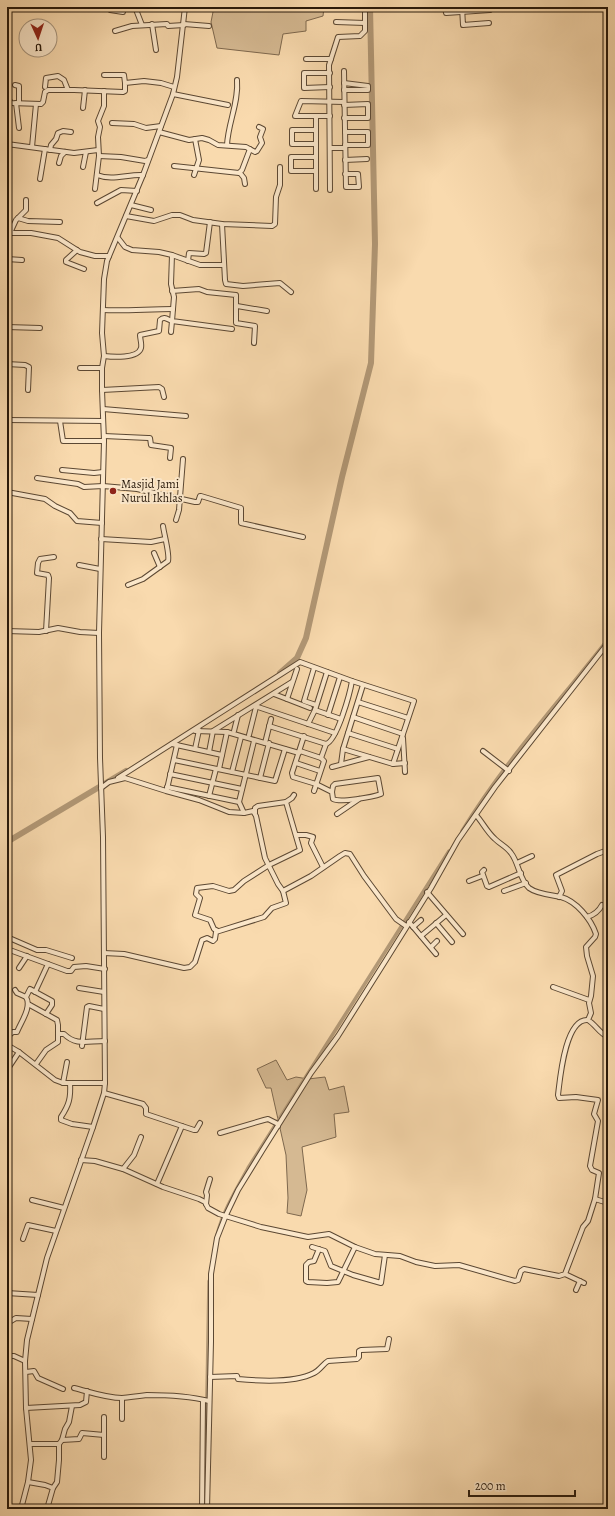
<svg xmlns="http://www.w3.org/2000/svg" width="615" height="1516" font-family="Alegreya,serif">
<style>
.green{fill:#d5b992;stroke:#7e684e}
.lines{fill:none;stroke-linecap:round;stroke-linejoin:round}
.canal{stroke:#b29876;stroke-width:3.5}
.river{stroke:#b29876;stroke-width:6}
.minor-casing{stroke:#5c4833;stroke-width:6}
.minor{stroke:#fbe7ca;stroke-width:4}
.poi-dot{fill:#8f2418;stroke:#fbe7ca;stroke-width:1.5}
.labels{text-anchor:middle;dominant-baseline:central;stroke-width:4;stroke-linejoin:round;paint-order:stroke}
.poi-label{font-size:12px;fill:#27180a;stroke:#fbe7ca;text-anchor:start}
</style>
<rect width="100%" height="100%" fill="#f9daae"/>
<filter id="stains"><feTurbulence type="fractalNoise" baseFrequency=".005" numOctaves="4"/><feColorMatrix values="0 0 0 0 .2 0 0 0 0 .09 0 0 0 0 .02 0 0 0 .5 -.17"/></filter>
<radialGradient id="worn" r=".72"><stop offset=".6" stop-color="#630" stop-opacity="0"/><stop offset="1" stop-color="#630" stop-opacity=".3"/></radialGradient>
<g class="green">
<polygon points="214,7 324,7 323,16 306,21 306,31 283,34 279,55 217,48 211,22"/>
<polygon points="276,1060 287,1080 296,1077 308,1079 325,1077 329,1090 344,1086 349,1112 334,1114 336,1137 302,1147 307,1190 301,1216 287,1213 288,1198 286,1155 271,1088 266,1088 257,1069"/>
</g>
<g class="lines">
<g class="canal">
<path d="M462,831C504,762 559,702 608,639"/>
<path d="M217,1235C223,1211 236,1190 248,1168L449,851"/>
<polyline points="205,1509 209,1281"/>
</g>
<g class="river">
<polyline points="280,673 297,658 306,638 342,477 371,363 375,244 370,7"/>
<polyline points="7,842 126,771"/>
</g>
<defs>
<g id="minor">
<polyline points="109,7 110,10 123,12"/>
<polyline points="135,7 142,25"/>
<polyline points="445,7 446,13 490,10"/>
<polyline points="462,7 463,25 489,23"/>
<polyline points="353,9 365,9"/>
<polyline points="336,22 365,23"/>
<polyline points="152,24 156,50"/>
<polyline points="184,24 209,26"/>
<polyline points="115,31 132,26 167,24 168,26 184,25"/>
<polyline points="306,59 331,59"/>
<polyline points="344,71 346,187 359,187 358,174 345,174"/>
<polyline points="330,73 304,73 304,88 330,87"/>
<polyline points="104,75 124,75 125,83"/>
<polyline points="344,83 368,86 368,90 344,90"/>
<polyline points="15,85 19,86 19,103"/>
<polyline points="45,87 46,78 58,76 64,80 68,90"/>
<polyline points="173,94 228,105"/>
<polyline points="7,96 11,103 41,104 43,102 45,92 48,90 74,90 123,92 125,91 125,83 144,81 161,83 174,87"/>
<polyline points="16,103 19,128"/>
<polyline points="344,105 368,104 368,118 344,118"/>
<polyline points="83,108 85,90"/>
<polyline points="316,116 316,189"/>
<polyline points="330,116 295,116 301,101 344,102"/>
<polyline points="112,123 134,124 146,128 161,126"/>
<polyline points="316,130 292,130 292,144 316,144"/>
<polyline points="159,132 189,140 202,138 209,140 218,145 246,147 255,152 257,151 262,143 260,137 263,129 259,127"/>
<polyline points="345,132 368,132 368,145 345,145"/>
<polyline points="7,144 74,153 98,150"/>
<path d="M227,145C228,123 239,102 237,80"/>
<polyline points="32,147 36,104"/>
<polyline points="330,148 345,148"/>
<polyline points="50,150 51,145 56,139 58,133 63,131 71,132"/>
<polyline points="99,156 121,157 145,161 148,160"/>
<polyline points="316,157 291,157 291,171 316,171"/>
<polyline points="345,160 367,159"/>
<polyline points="59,163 61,156 65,152"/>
<polyline points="7,164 8,171"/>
<polyline points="174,166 239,173 242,170 250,149"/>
<polyline points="83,167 86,152"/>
<polyline points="240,173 244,178 245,184"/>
<path d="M97,175C112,181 128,174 143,175"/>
<polyline points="194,175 199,160 195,139"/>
<polyline points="40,179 45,149"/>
<polyline points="95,189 99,156 98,137 100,127 98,121 104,106 104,91"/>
<polyline points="330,190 329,65 338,37 360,36 365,31 365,7"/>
<polyline points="97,203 121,190 137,191"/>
<polyline points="131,205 151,210"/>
<polyline points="126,216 154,221 172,215 180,215 193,220 222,224 272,226 275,224 276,197 280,185 280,167"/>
<polyline points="18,218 28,221 60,222"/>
<polyline points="222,224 225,280 226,284 243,286 280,283 291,292"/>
<polyline points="10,233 16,220 26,210 26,200"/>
<polyline points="118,238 125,247 132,250 159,252 172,255 171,284 174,297 172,321 232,329"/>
<polyline points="77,250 66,260 66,262 84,269"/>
<polyline points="172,255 200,265 224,265"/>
<polyline points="7,259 22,260"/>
<polyline points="7,260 8,238 10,233 31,233 58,238 80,252 95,256 109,256"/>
<polyline points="188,261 189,253 204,254 206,253 210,222"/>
<polyline points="172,291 199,289 207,292 236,295 236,323 255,326 254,343"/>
<polyline points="237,306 267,311"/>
<path d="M103,310C126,311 149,309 173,309"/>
<polyline points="7,327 40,328"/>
<path d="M104,356C112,357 138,359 141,348C142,344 140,339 140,335L159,331L160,320C164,316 167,319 172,321L171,332"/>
<polyline points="7,364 25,365 29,367 28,390"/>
<polyline points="80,368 102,368"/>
<polyline points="102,390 159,387 162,389 164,397"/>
<polyline points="103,409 186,416"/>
<polyline points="7,420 103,421"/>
<polyline points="60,421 63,441 104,441"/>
<polyline points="104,436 148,438 150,438 151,445 171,448 170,458"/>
<polyline points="62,470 94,473 103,472"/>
<polyline points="37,478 78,484 84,487 103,486 137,489 195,502 198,502 200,496 201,496 241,508 241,523 303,537"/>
<polyline points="7,492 45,499 55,506 70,513 77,521 102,523"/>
<polyline points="176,520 179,510 183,459"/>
<polyline points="101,539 151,542 165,539"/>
<polyline points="154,553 160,567"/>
<polyline points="79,565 100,569"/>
<path d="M128,585L143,579L168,561C170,555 164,534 163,526"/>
<polyline points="7,631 39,632 58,628 80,632 99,633"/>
<polyline points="46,631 49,578 48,575 37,573 38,563 40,559 54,557"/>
<polyline points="314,668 304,701 316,705"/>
<polyline points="352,681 414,701 393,764"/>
<polyline points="274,694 310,708"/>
<polyline points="287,699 297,669"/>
<polyline points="358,702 408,718"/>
<polyline points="255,706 335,733"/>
<polyline points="315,710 341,719"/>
<polyline points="328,715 340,677"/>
<polyline points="353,717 403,734"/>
<polyline points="308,724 315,710 327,672"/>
<polyline points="269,726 326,744"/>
<polyline points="195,731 227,732 299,753"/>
<polyline points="234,731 238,715"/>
<polyline points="348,733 398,749"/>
<polyline points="249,735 256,707"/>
<path d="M304,736L292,773L293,777L316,784L332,792L333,799C340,803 373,797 381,794L378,778L335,784L333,786L332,792"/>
<polyline points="403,738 405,772"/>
<polyline points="265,743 271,719"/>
<polyline points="172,744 222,755"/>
<polyline points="195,749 199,730"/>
<polyline points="343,749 393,764 405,763"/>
<polyline points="300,751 321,758"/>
<polyline points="483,751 509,771"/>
<polyline points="209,752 213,731 292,682"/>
<polyline points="174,760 275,781 285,749"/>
<polyline points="296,763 320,771"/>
<polyline points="341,764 343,749 363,685"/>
<polyline points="332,767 369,757"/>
<polyline points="219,769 227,732"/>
<polyline points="232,772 241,737"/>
<polyline points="170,774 242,789"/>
<path d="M118,778L300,662L352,681C350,693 337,741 326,744L321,758L324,761L314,791"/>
<polyline points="260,778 269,743"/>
<polyline points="167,787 239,802 244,813"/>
<polyline points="101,788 109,782 125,778 166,791 199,800 229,812 244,813 253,811 256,816 265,858 278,884 283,891 311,876 340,856 345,853 350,854 364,876 396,919 406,926"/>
<polyline points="167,789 177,745"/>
<polyline points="209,796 216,769"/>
<polyline points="239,802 254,741"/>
<polyline points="255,813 255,808 258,806 286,802"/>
<polyline points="337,814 359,799"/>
<path d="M476,815C483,823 487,832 495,839C500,844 507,847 511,853C519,863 519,879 529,888C537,894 551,895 561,897C576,901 591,919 596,934L595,937L586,947L587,956L593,976L591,996L589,1003L591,1013L588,1020C596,1025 599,1033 608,1037"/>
<polyline points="296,835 306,835 313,837 311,843 323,867"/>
<polyline points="517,863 532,856"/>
<polyline points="484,870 482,872 487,886 489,887 521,873"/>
<polyline points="469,881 482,876"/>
<polyline points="504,891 526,883"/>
<polyline points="427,892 463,934"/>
<polyline points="559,897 562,891 556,875 597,854 608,850"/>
<path d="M587,917C594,915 599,911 602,905"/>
<polyline points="409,922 436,954"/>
<polyline points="436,923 452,942"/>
<polyline points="413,927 421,920"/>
<polyline points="218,931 214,929 210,920 195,915 200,898 196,894 197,888 213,886 229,891 234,890 244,881 269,865 300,850 286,802 292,798 294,795"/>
<polyline points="421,936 446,915"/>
<polyline points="7,937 37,950 46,950 72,958"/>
<polyline points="431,947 437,941"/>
<polyline points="7,949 67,971 71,971 74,967 86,966 105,969"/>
<polyline points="104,953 124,954 184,968 190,967 195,962 202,940 207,938 213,941 215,939 216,932 264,917 272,908 286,903 283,891"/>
<polyline points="19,968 27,956"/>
<polyline points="553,987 589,1000"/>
<polyline points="79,988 104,992"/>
<polyline points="15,990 17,993 26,997"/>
<polyline points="35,992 48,964"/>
<polyline points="28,1004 57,1020 58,1025 58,1042 46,1050 36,1064"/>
<path d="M588,1020C565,1018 560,1079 558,1095L559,1098L576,1097L598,1100L594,1114L598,1121L590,1166L592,1170L599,1173L595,1199"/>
<path d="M58,1034H64C76,1046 87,1041 105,1041"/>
<path d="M7,1037L13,1032H17C21,1022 32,1007 26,997L30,989L52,1001V1005L46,1014"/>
<polyline points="7,1045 19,1052 55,1080 63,1083 105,1083"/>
<polyline points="82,1046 87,1007 89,1006 104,1009"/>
<polyline points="7,1070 19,1052"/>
<polyline points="63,1083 67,1062"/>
<path d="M70,1083C71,1098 69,1105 61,1117V1120L72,1124L93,1127"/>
<polyline points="104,1093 143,1104 146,1108 146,1114 194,1130 196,1130 200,1123"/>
<polyline points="220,1133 264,1120 268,1119 278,1124 278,1126"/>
<polyline points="81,1160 95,1161 123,1169 163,1187 199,1199 205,1202 208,1208 219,1214 261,1227 308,1237 329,1234 355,1247 375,1254 400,1256 416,1262 435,1266 459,1265 515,1281 518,1280 521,1271 524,1269 559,1276 565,1274 583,1227 588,1221 595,1199 608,1203"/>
<polyline points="123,1169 134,1155 141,1137"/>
<polyline points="157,1184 182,1126"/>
<polyline points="32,1200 64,1208"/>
<polyline points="206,1204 207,1195 206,1192 210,1179"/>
<polyline points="23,1239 28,1225 56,1231"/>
<polyline points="312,1247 325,1251 331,1266 353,1275 381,1283 385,1255"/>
<polyline points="319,1249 314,1261 309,1262 306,1265 306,1281 308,1282 327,1283 338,1282 355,1247"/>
<polyline points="565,1274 584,1283"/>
<polyline points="576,1290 580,1281"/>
<polyline points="7,1293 38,1295"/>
<polyline points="7,1321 11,1321 16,1318 32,1319"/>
<polyline points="7,1356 14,1356 25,1361"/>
<polyline points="26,1372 34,1371 38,1378 63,1389"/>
<path d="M210,1377L237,1376L238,1379C259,1381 295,1383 314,1373C320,1370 323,1364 328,1361L357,1359L359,1357V1351L361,1350L387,1349L389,1339"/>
<path d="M74,1388C90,1392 106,1398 122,1398C131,1397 139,1396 147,1395C167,1395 189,1396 209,1401"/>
<polyline points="26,1408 80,1405 86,1402 87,1391"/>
<polyline points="122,1419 122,1398"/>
<polyline points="104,1435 104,1457"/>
<polyline points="62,1440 79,1439 82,1433 104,1435 104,1417"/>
<polyline points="30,1444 59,1444"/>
<polyline points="28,1482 45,1485 53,1488 47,1509"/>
<polyline points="53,1488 57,1482 59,1460 59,1444 62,1440 65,1429 69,1422 72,1406"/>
<polyline points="21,1509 28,1482 31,1460 26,1408 25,1361 27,1340 47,1258 93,1127 104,1093 105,1083 103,837 100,758 99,633 104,441 102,390 102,368 104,356 102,333 104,279 107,261 143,175 173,94 177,77 185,7"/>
<polyline points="158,1509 165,1509"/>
<polyline points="202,1509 203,1400"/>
<polyline points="207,1509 211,1342 211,1274 217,1238 226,1215 238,1190 262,1151 311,1073 338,1036 386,960 431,888 458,840 495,787 608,643"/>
</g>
</defs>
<use href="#minor" class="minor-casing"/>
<use href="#minor" class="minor"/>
</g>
<circle class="poi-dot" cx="113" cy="491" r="4"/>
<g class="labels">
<g class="poi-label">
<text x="121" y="484">Masjid Jami<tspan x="121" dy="14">Nurul Ikhlas</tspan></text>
</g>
</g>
<rect width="615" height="1516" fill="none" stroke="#f9daae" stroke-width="24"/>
<rect x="8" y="8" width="599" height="1500" fill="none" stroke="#27180a" stroke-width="2"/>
<rect x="12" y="12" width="591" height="1492" fill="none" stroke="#27180a"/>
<g transform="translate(38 38) rotate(177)"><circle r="19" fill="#fbe7ca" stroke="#a6947d"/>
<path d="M0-3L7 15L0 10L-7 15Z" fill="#8f2418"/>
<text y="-6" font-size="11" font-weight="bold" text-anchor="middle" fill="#27180a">U</text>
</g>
<path d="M469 1490v6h106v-6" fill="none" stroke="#27180a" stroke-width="2"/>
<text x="475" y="1490" font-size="12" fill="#27180a" stroke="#fbe7ca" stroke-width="3" paint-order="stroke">200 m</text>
<rect width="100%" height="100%" filter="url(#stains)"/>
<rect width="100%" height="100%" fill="url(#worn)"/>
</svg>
